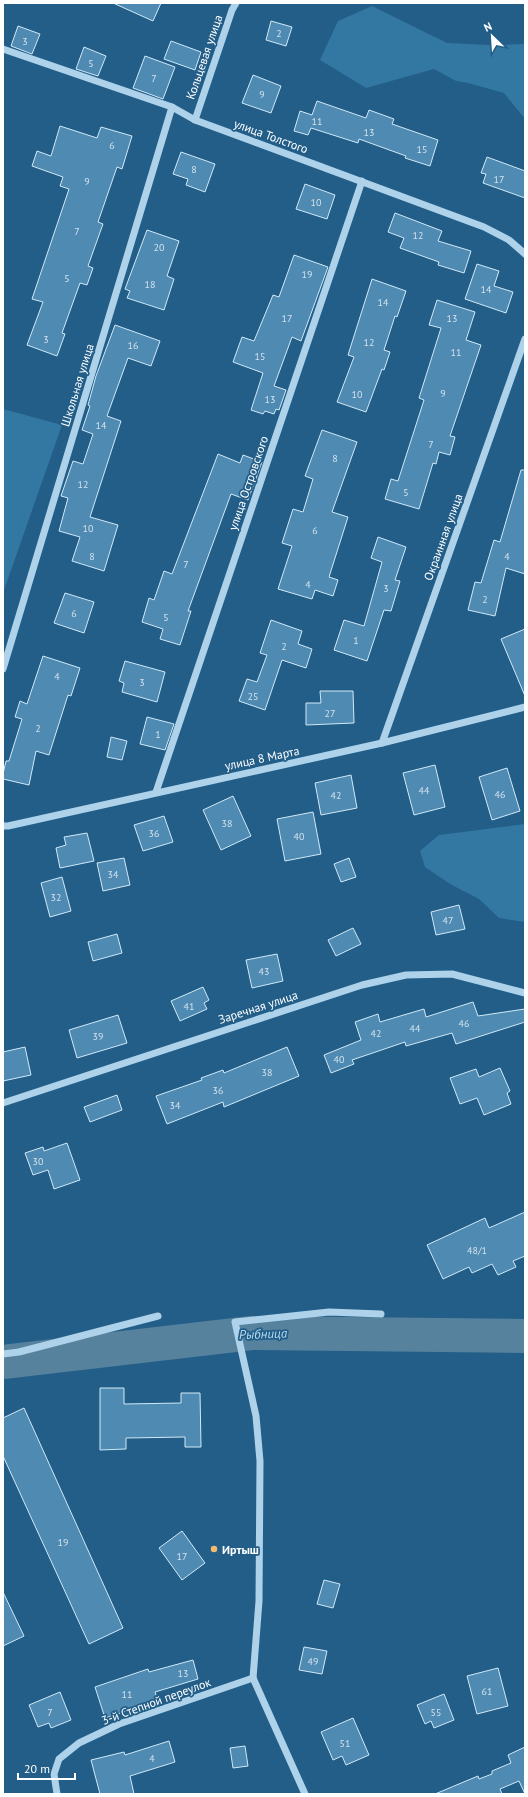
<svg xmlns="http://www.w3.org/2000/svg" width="528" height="1797" font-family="'PT Sans',sans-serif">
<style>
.green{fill:#3377a3}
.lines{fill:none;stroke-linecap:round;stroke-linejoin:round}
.river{stroke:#57829e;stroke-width:34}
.building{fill:#4f8ab2;stroke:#d1e9f7}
.minor{stroke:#add2ea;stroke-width:7}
.poi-dot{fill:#f6ba6f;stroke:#225e88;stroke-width:1.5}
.labels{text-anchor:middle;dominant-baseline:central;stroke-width:3.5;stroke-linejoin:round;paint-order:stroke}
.number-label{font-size:10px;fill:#d3e2ec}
.street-label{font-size:12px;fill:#fff;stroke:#225e88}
.poi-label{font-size:12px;font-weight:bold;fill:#fff;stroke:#225e88;text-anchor:start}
.water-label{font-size:13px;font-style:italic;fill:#b9dbf1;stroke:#225e88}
</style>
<rect width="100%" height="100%" fill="#225e88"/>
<g class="green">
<polygon points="372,6 447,43 490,45 525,44 525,119 504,93 468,83 456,81 434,69 366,88 320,60 338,21"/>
<polygon points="3,409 62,425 3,593"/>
<polygon points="525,824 525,922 499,918 479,899 450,884 425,867 420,851 439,835"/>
</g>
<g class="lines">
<polyline class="river" points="3,1362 252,1333 525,1336"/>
</g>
<g class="building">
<polygon points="113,3 161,3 153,21"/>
<polygon points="271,21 292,27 286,46 266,40"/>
<polygon points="18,26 40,34 32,54 11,46"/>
<polygon points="171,41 201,52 195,70 164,59"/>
<polygon points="84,47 106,56 98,76 76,69"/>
<polygon points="145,56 175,67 163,99 133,88"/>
<polygon points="253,75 281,86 271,113 242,103"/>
<polygon points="317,101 366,118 369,110 394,119 392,124 438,140 430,166 405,158 406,156 359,139 358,143 311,128 308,135 294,131 300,111 312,115"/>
<polygon points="60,126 97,138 101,127 132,136 122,169 117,167 98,222 103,224 88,266 93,268 87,285 80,283 62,333 65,334 57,356 27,345 43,302 32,299 69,189 60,186 63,177 32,166 37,151 51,156"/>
<polygon points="181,152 215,164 205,192 186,185 188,179 173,174"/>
<polygon points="487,157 525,171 525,198 483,183 486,174 481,173"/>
<polygon points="305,184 335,195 327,219 296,209"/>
<polygon points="395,213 442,231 438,241 471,251 464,273 438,265 439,262 400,248 404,238 388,232"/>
<polygon points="147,230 179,241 167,276 174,279 164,310 127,298 130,291 125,289"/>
<polygon points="294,255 328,267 301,341 292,337 274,386 286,390 279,410 276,409 274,414 265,411 263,414 251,410 263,373 233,362 242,337 254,341 273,295 279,297"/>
<polygon points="477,264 499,271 494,286 513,292 506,313 465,299"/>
<polygon points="372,279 406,291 397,317 395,316 384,350 390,352 384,370 382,369 366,412 337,402 354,357 348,355"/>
<polygon points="437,300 475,312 466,340 481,345 450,436 455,437 450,455 439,452 436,464 433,463 419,509 385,499 391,479 398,481 424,400 419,398 441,328 429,325"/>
<polygon points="115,325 160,341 151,366 128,358 107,416 121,421 90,517 118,525 104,571 72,561 80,537 59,531 68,498 61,496 73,461 83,464 93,434 82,430 90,406 88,405 96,376"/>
<polygon points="322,430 357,442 332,512 348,517 329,577 338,580 333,596 315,590 312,599 278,589 292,546 282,543 293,509 303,512 313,479 305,476"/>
<polygon points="218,454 240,463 243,455 262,462 248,500 231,494 188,611 191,611 180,645 160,639 163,629 142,622 149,598 154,600 164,571 172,574"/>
<polygon points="521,470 525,470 525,574 506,568 495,616 468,610 475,582 481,583 494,540 500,542"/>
<polygon points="378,537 406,547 395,580 400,581 391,611 384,610 367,661 334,650 344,620 364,626 382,562 371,558"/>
<polygon points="65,593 94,602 84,633 54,623"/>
<polygon points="271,620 302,631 298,644 312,649 306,668 282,660 265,710 239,701 247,679 257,682 267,655 260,653"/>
<polygon points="525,629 525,696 501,639"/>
<polygon points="43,656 80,668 71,696 68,695 49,755 36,751 29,785 3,779 3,774 6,761 9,761 22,719 15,717 20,701 27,704"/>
<polygon points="125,661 165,672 157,702 122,692 124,683 119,681"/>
<polygon points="320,691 353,691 354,723 306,725 306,703 321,703"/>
<polygon points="147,717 174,724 165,750 140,744"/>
<polygon points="111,737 127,741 122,760 107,757"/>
<polygon points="435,765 445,807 414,815 403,773"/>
<polygon points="507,768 520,811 492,820 479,777"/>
<polygon points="351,775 357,808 321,815 315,783"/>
<polygon points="233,796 251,836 221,850 203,810"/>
<polygon points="313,812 321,854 285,861 277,819"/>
<polygon points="164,816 173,842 143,851 134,825"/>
<polygon points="87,833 94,861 60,868 56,848 66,845 64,837"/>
<polygon points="124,858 130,885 103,891 97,863"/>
<polygon points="349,858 356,877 341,882 334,864"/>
<polygon points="62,877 71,911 50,917 41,883"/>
<polygon points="459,905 465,929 436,935 431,912"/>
<polygon points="353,928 361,944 336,956 328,940"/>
<polygon points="117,934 122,953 93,961 88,942"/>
<polygon points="277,954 283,981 252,988 246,960"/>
<polygon points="203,987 209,1000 204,1003 207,1009 180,1021 171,1001"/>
<polygon points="473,1002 478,1016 525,1009 525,1022 456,1044 452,1033 406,1046 405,1042 352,1060 354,1064 331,1073 324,1055 361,1040 355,1022 378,1014 380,1022 424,1009 426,1017"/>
<polygon points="118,1015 127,1043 77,1058 69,1030"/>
<polygon points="25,1047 31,1075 3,1081 3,1052"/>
<polygon points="287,1047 299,1076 224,1107 223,1102 167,1124 156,1096 202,1080 201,1078 223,1070 224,1073"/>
<polygon points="500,1068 510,1091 507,1093 511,1104 484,1115 477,1098 460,1104 450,1078 476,1069 479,1077"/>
<polygon points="117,1095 122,1110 90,1122 84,1107"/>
<polygon points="67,1143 80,1180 54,1189 48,1170 33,1175 25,1153 43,1147 44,1151"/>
<polygon points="525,1212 525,1256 513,1261 516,1267 498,1275 492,1264 472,1273 469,1267 443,1279 427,1245 485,1218 489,1228"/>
<polygon points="100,1388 124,1388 124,1404 181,1403 181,1393 200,1393 201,1447 185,1447 185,1437 126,1438 126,1449 100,1450"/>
<polygon points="24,1408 123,1628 89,1644 3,1456 3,1418"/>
<polygon points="182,1531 205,1563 182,1580 159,1548"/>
<polygon points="324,1580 340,1584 333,1608 317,1604"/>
<polygon points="3,1592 24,1636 3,1646"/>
<polygon points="304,1647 327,1651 322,1674 299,1670"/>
<polygon points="193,1660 198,1679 155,1692 158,1701 105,1718 95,1687 148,1669 149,1672"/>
<polygon points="498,1668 508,1706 477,1714 467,1676"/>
<polygon points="60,1692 71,1720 51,1728 49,1723 38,1727 29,1705"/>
<polygon points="444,1694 454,1720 434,1728 431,1721 425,1724 417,1705"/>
<polygon points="353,1718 369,1755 346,1765 342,1756 333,1760 321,1732"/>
<polygon points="169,1741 175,1762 130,1776 134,1794 100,1794 91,1760 124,1752 125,1755"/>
<polygon points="245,1746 248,1766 233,1768 230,1748"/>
<polygon points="525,1747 525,1794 519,1781 500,1789 502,1794 435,1794 478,1776 479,1779 492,1774 492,1771 511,1763 508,1755"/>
</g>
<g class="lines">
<g class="minor">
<polyline points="3,49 172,107 195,120 484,227 509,240 525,254"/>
<polyline points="195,120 232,10 236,3"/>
<polyline points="3,669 172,107"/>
<polyline points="382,743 525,339"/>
<polyline points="156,792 362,181"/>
<polyline points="3,826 8,826 382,743 525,707"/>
<polyline points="3,1103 362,985 406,975 452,974 525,993"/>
<polyline points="3,1354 19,1352 158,1316"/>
<polyline points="57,1794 54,1774 59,1759 79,1743 119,1724 253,1678"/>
<polyline points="305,1794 253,1678 259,1601 260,1461 256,1416 235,1322 329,1312 381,1314"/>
</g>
</g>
<circle class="poi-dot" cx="214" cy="1549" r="4"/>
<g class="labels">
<g class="number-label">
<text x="279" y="33">2</text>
<text x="25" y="41">3</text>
<text x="91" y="63">5</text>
<text x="154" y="78">7</text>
<text x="262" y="94">9</text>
<text x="317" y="121">11</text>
<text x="369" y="132">13</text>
<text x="112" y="145">6</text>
<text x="422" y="149">15</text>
<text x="194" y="169">8</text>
<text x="499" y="179">17</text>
<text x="87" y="181">9</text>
<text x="316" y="202">10</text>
<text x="77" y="231">7</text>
<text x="418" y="235">12</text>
<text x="159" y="247">20</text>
<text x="307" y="274">19</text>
<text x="67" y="278">5</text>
<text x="150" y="284">18</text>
<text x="486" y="289">14</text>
<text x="383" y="302">14</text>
<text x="287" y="318">17</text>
<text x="452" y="318">13</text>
<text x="46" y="339">3</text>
<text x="369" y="342">12</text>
<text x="133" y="345">16</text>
<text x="456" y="352">11</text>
<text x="260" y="356">15</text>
<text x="443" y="393">9</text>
<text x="357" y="394">10</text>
<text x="270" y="399">13</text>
<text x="101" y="425">14</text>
<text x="431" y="444">7</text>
<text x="335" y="458">8</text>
<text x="83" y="484">12</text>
<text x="406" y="492">5</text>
<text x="88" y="528">10</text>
<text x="315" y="530">6</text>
<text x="92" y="556">8</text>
<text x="507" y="556">4</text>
<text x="186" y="564">7</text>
<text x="308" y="584">4</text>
<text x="386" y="588">3</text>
<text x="485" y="599">2</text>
<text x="74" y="613">6</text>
<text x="166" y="617">5</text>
<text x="356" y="640">1</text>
<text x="284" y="646">2</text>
<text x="57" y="676">4</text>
<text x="142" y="682">3</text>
<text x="253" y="696">25</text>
<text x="330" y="713">27</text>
<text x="38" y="728">2</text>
<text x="158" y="734">1</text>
<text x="424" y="790">44</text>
<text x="500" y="794">46</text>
<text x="336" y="795">42</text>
<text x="227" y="823">38</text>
<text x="154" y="833">36</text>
<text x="299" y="836">40</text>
<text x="113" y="874">34</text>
<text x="56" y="897">32</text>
<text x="448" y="920">47</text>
<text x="264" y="971">43</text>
<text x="189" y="1006">41</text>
<text x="464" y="1023">46</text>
<text x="415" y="1028">44</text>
<text x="376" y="1033">42</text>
<text x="98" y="1036">39</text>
<text x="339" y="1059">40</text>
<text x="267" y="1072">38</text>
<text x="218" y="1090">36</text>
<text x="175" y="1105">34</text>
<text x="38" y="1161">30</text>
<text x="477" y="1250">48/1</text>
<text x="63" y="1542">19</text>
<text x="182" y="1556">17</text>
<text x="313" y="1661">49</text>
<text x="183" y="1673">13</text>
<text x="487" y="1691">61</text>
<text x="127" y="1694">11</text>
<text x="50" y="1712">7</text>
<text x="436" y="1712">55</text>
<text x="345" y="1743">51</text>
<text x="152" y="1758">4</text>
</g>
<g class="street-label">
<text transform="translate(204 57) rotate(-71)">Кольцевая улица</text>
<text transform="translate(271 136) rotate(20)">улица Толстого</text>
<text transform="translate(77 385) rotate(-73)">Школьная улица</text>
<text transform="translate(248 483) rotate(-71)">улица Островского</text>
<text transform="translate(443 537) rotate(-70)">Окраинная улица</text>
<text transform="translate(262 758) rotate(-12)">улица 8 Марта</text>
<text transform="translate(258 1007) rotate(-18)">Заречная улица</text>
<text transform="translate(156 1701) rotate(-20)">3-й Степной переулок</text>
</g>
<g class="poi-label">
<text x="222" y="1549">Иртыш</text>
</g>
<g class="water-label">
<text transform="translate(263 1334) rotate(-2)">Рыбница</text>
</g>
</g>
<rect width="528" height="1797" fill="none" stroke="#ffffff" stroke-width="8"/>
<g transform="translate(492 36) rotate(335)" stroke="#225e88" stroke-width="3" paint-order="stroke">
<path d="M0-3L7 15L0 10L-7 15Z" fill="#ffffff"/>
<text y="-6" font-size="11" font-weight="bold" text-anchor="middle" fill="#ffffff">N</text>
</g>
<path d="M18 1773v6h57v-6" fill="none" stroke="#ffffff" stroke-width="2"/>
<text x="24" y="1773" font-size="12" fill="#ffffff" stroke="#225e88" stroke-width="3" paint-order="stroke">20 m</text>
</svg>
